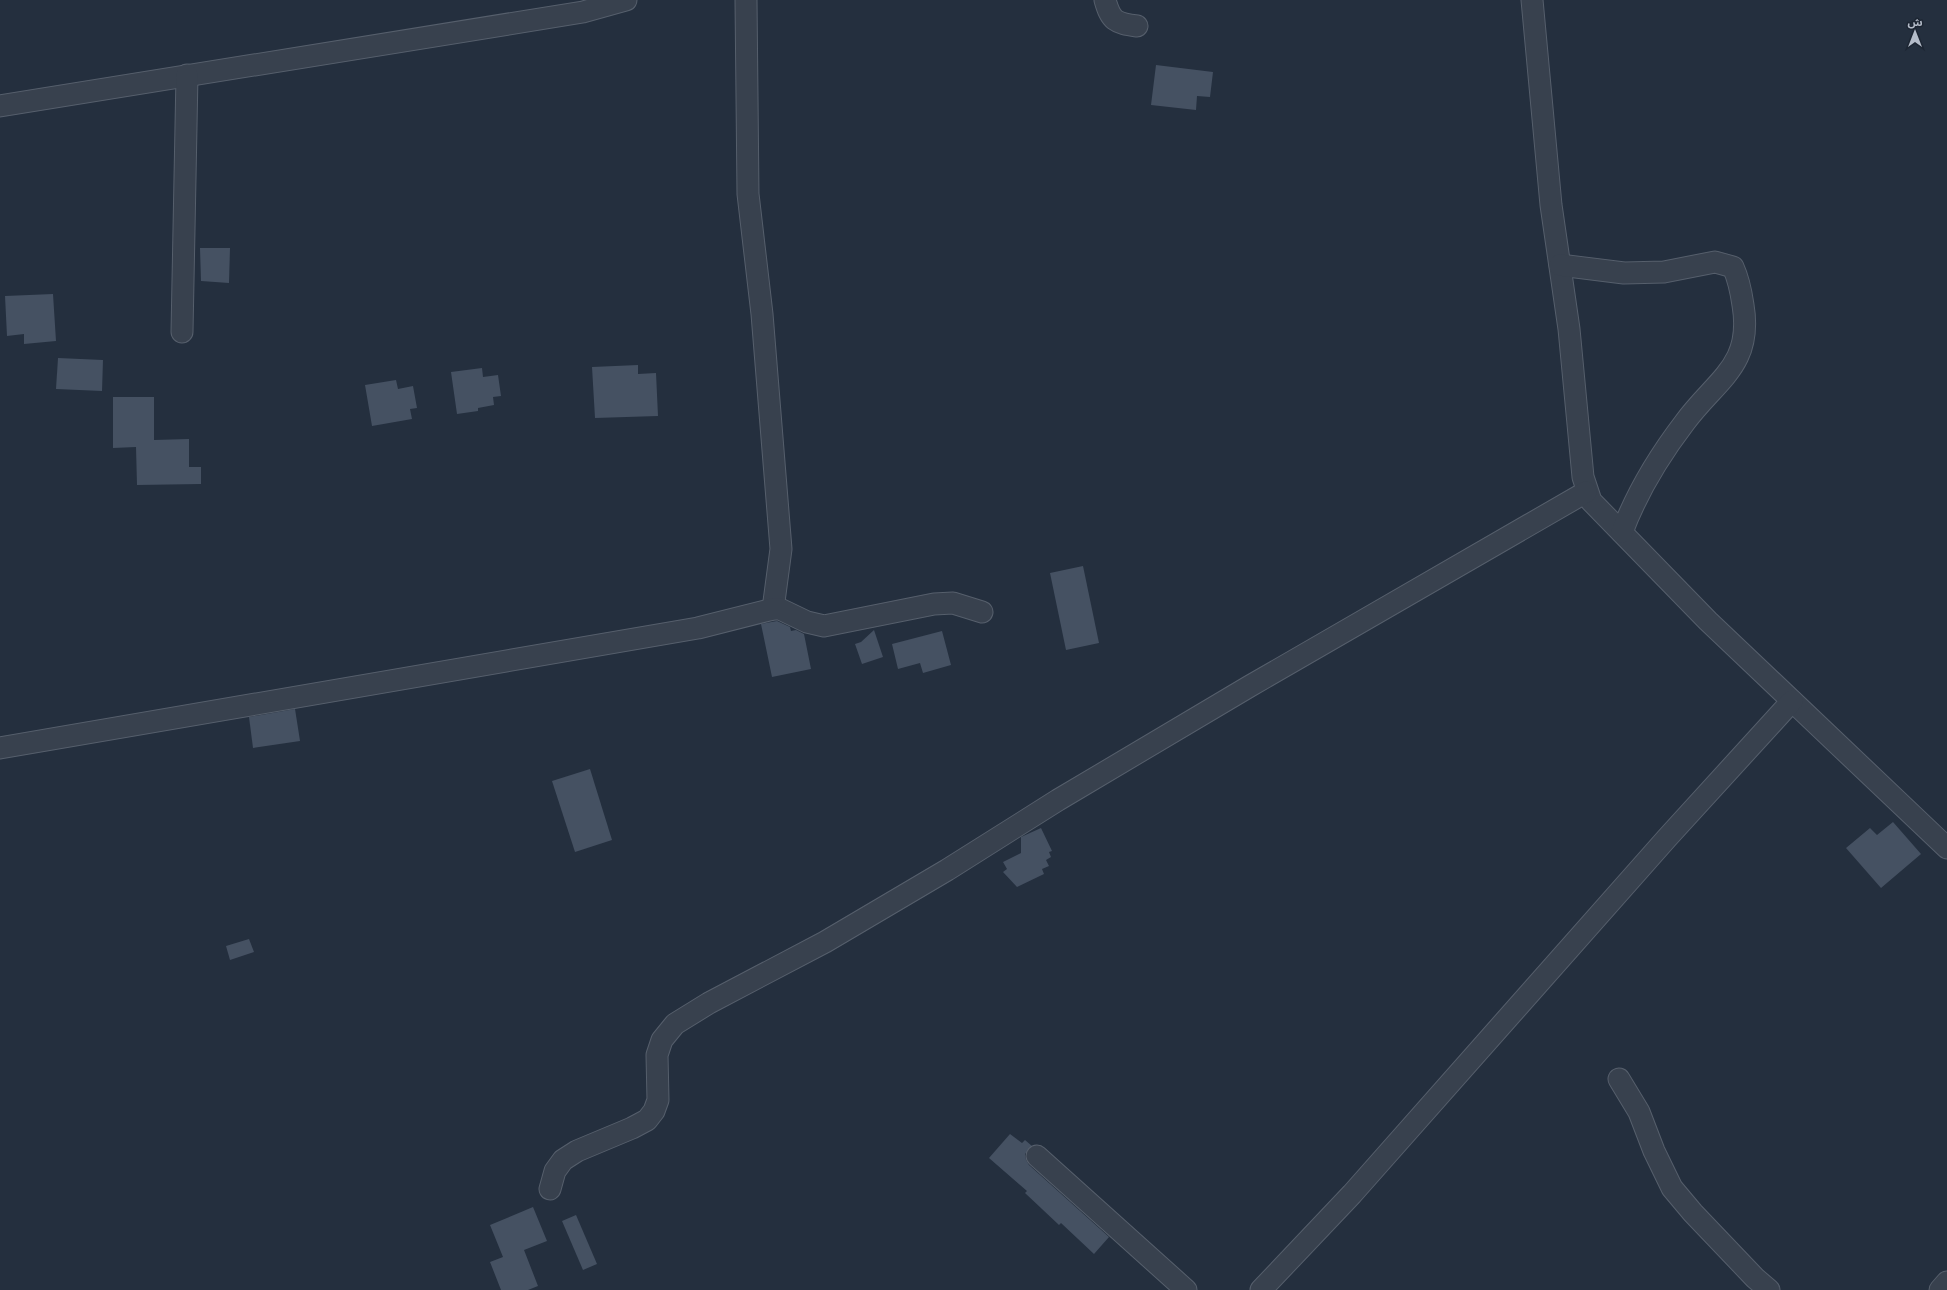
<svg xmlns="http://www.w3.org/2000/svg" width="1947" height="1290" font-family="'Archivo Narrow','Noto Sans Arabic',sans-serif">
<style>
.building{fill:#455162}
.lines{fill:none;stroke-linecap:round;stroke-linejoin:round}
.street-casing{stroke:#565f6c;stroke-width:23}
.street{stroke:#38414e;stroke-width:21}
</style>
<rect width="100%" height="100%" fill="#242f3e"/>
<g class="building">
<polygon points="1156,65 1213,72 1210,97 1197,96 1196,110 1151,105"/>
<polygon points="200,248 230,248 229,283 201,281"/>
<polygon points="53,294 56,341 24,344 24,334 7,336 5,296"/>
<polygon points="58,358 103,360 102,391 56,389"/>
<polygon points="638,365 638,374 656,373 658,416 595,418 592,367"/>
<polygon points="482,368 483,377 498,375 501,396 493,397 494,405 478,408 478,411 457,414 451,372"/>
<polygon points="396,380 398,389 413,386 417,408 410,409 412,419 372,426 365,385"/>
<polygon points="113,397 154,397 154,440 189,439 189,467 201,467 201,484 137,485 136,447 113,448"/>
<polygon points="1083,566 1099,643 1066,650 1050,573"/>
<polygon points="777,621 790,627 791,631 796,630 804,634 811,669 772,677 761,624"/>
<polygon points="874,630 883,657 862,664 855,644 861,642"/>
<polygon points="942,631 951,665 923,673 920,663 898,669 892,644"/>
<polygon points="295,709 300,741 253,748 249,717"/>
<polygon points="590,769 612,840 575,852 552,781"/>
<polygon points="1893,822 1921,854 1881,888 1846,848 1870,828 1877,835"/>
<polygon points="1041,828 1052,851 1049,852 1051,857 1046,860 1049,866 1042,869 1044,874 1017,887 1003,872 1007,869 1003,862 1021,853 1021,837"/>
<polygon points="249,939 254,952 230,960 226,946"/>
<polygon points="1010,1134 1022,1143 1025,1140 1032,1146 1025,1154 1026,1160 1029,1165 1109,1237 1094,1254 1061,1223 1059,1225 1025,1193 1027,1191 989,1158"/>
<polygon points="533,1207 547,1241 524,1250 538,1286 528,1290 501,1290 490,1262 503,1257 490,1225"/>
<polygon points="576,1215 597,1264 583,1270 562,1221"/>
</g>
<g class="lines">
<defs>
<g id="street">
<polyline points="746,0 748,194 762,314 781,549 773,609"/>
<path d="M1105,0C1111,21 1115,23 1137,26"/>
<polyline points="1532,0 1551,205 1569,329 1583,477 1591,501 1708,621 1947,848"/>
<polyline points="0,106 583,12 626,0"/>
<path d="M1560,265L1624,273L1664,272L1715,262L1733,267C1739,280 1741,291 1743,305C1753,365 1717,379 1685,422C1659,456 1637,492 1622,532"/>
<polyline points="182,332 187,75"/>
<polyline points="0,748 698,628 773,609 780,609 807,622 824,626 934,604 953,603 982,612"/>
<polyline points="1619,1079 1639,1112 1654,1151 1672,1188 1693,1213 1755,1278 1769,1290"/>
<polyline points="1037,1156 1186,1290"/>
<polyline points="550,1189 555,1171 563,1160 577,1151 632,1128 647,1120 654,1111 658,1100 657,1055 662,1040 675,1024 709,1003 825,942 947,870 1058,800 1250,686 1586,492"/>
<polyline points="1261,1290 1352,1194 1667,838 1792,701"/>
<polyline points="1940,1290 1947,1282"/>
</g>
</defs>
<use href="#street" class="street-casing"/>
<use href="#street" class="street"/>
</g>
<g transform="translate(1915 32)" stroke="#1d2633" stroke-width="3" paint-order="stroke">
<path d="M0-3L7 15L0 10L-7 15Z" fill="#b4bcc9"/>
<text y="-6" font-size="11" font-weight="bold" text-anchor="middle" fill="#b4bcc9">ش</text>
</g>
</svg>
